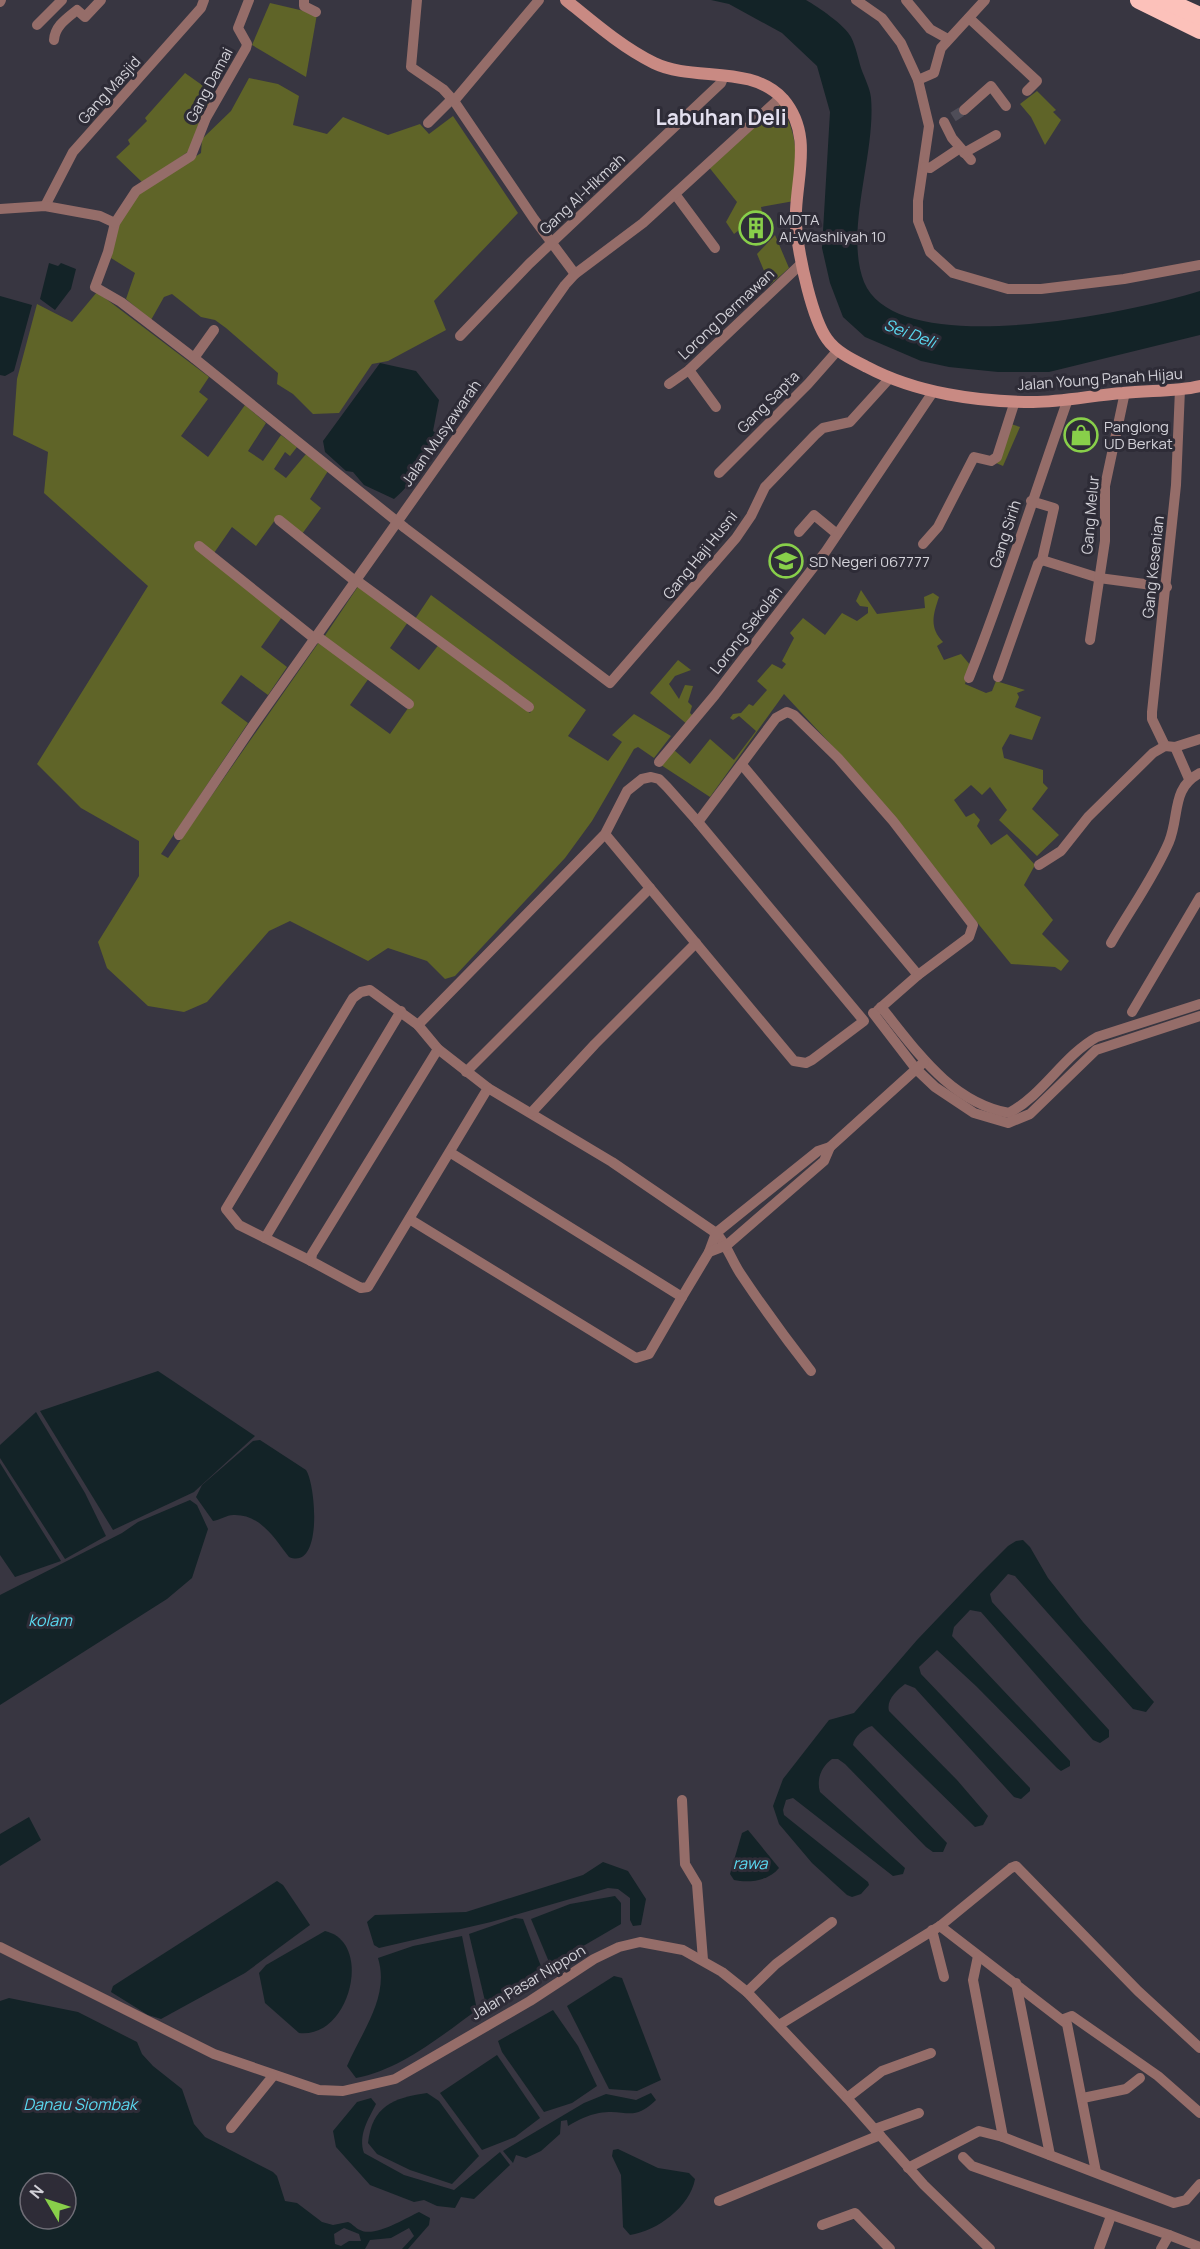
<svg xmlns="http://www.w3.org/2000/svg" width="1200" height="2249" font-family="Manrope,sans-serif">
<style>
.green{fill:#5f6428}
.water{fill:#132327;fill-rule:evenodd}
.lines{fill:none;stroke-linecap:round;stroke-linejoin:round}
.street-tunnel{stroke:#4f4d58;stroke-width:10;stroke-dasharray:10 5;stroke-linecap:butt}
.street{stroke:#956d69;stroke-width:10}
.secondary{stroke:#c98a83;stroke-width:12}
.highway{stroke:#fcc1ba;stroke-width:18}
.labels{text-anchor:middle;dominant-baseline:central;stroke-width:6;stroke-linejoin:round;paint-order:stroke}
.street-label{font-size:15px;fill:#d2d1d8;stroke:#2e2c37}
.poi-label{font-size:15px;fill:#d2d1d8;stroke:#2e2c37;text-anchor:start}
.water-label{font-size:16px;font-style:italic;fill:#5ad9f1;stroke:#2e2c37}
.district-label{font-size:21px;font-weight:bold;fill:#e3e0ef;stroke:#2e2c37}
</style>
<rect width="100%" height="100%" fill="#383641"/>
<g class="green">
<polygon points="270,3 317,14 306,77 252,45"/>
<polygon points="185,73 216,95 192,149 143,183 116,157 130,144 128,140 147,121 145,118"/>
<polygon points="249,78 278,84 299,96 293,125 327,134 343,117 388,135 420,124 429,134 453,116 518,213 434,301 446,330 388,361 372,364 339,413 313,414 293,394 277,384 278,373 226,328 215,320 201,317 172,294 164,297 151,320 126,299 135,273 111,258 118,223 139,193 201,153 202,139 231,111"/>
<polygon points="1037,91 1056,110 1053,112 1061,120 1045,145 1031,117 1020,104"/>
<path d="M779,103C801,137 796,163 794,201L761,207L762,212L734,234L726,222L737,202L708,166Z"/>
<polygon points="775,235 789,268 770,285 757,254"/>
<polygon points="97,292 209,377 199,392 208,399 181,436 208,457 245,405 266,423 248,451 263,461 281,435 297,447 290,456 285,452 274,469 286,478 306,454 328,471 310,499 321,508 302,534 278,516 256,546 232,527 214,553 282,617 261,647 287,667 268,695 241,675 221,703 248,723 161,854 168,858 319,642 369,678 350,705 390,734 413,701 324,637 359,585 408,622 390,648 419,670 440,643 530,713 534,706 415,619 431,595 586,710 568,736 608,761 622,742 612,735 634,714 671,736 654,758 638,747 634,749 592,821 565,858 455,976 445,979 427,961 388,948 368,961 290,921 269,931 207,1002 184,1012 148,1006 107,968 98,942 139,876 139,841 81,808 37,764 148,586 44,493 48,452 13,435 17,379 37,304 72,322"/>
<polygon points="1011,424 1020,427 1003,466 996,463"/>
<path d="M861,590L877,614L925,608L924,597L933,593L939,597C933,615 929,627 943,642L937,646L944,660L961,654L971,666L965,684L986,693L992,691L996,681L1025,690L1017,693L1019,697L1015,707L1041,717L1032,740L1010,734L1002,748L1004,758L1043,770V783L1048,788L1032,809L1059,835L1037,856L999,820L1007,810L990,787L982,795L971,785L954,800L966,817L974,813L980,820L977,826L991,845L1007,834L1035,865L1024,885L1053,920L1042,934L1069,961L1061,971L1055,967L1011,964L838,752L784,694L710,797L661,765L674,750L690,764L710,739L734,760L756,731L739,716L733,720L730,718L733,714L741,713L749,704L753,706L767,690L757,681L772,664L782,669L786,664L782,661L794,638L790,633L803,618L825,635L842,613L857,621L868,613V607L860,606L856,601Z"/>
<polygon points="678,660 691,670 675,676 669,684 679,699 685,685 693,686 688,702 692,706 690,713 694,717 688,725 650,693"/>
</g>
<g class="water">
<path d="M711,0H806C818,7 845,25 851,37C856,47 858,58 861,68C864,77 870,88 871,98C876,154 844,231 864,282C898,364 1136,311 1200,291V335L1049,372H998L949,367L921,361L865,337L843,317L830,283L822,248L830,112L817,66L782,33L729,4Z"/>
<polygon points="49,263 58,266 61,263 76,269 71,289 55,310 40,299"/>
<polygon points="0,296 32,305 14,371 5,376 0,375"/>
<path d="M380,363L416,371L439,400L433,431L436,433C425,458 416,481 394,499L364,485L353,472L346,471L325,452L323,441Z"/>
<polygon points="158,1371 255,1436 194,1492 113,1530 40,1411"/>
<polygon points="36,1412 85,1493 106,1536 65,1559 0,1458 0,1445"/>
<path d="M260,1440L306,1470C316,1485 323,1571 289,1557C275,1539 261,1515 235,1515C228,1514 220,1520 213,1521L196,1497L202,1485L253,1441Z"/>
<polygon points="0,1463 61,1561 15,1577 0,1555"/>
<polygon points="190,1500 197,1505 208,1529 192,1578 167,1599 0,1705 0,1595 122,1533 138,1522"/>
<path d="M1023,1540L1030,1547L1048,1578L1083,1622L1154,1702L1146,1712L1133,1709L1015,1576L1008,1574L990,1594L992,1602L1109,1730V1737L1100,1743L1093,1740L981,1612L970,1610L954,1627L952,1636L1070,1761V1766L1061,1771L1057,1768L976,1686L937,1650L919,1667L921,1674L1030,1788V1791L1021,1799L1014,1797L915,1688L905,1684C897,1690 886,1700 889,1711L957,1780L988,1816L983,1825L975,1827L876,1730L872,1726C864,1728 854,1737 853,1745L947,1843L943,1852H933L926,1847L845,1764L838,1759H832C822,1766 816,1779 820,1792L905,1868L903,1874L893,1876L793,1798L786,1800L783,1810L784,1815L868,1882L869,1885L861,1894L852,1897L847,1895L812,1863L779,1824L773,1806L783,1779L829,1720L854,1713L917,1640L980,1574L1008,1546L1016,1541Z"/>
<polygon points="29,1817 41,1840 0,1866 0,1834"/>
<path d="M748,1830L779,1868C769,1881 749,1883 734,1880L730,1874L742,1833Z"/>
<polygon points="603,1862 628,1871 646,1899 641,1925 633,1926 630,1920 630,1898 618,1889 608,1888 491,1922 379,1948 374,1945 367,1922 375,1915 466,1912 583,1875"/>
<polygon points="277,1881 283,1885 310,1925 245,1973 161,2019 148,2015 111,1992 113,1986"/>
<polygon points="615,1896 621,1903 621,1924 554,1963 549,1962 531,1919 570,1904"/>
<polygon points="515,1918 523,1919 542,1969 490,2002 485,2001 469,1934"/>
<path d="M325,1931C374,1942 350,2039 299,2033L265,2003L259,1973L266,1965Z"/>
<path d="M462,1936L477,2010C441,2036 400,2070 356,2078L347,2066C362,2031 390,1997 378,1958L413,1946Z"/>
<polygon points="614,1976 622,1978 661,2080 637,2091 609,2089 567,2006"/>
<path d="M9,1998L78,2012L137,2042L142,2054L153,2066L182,2089L194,2124L205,2137L273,2172L277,2176L285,2201L297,2203L322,2222L333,2225L348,2222C353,2224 355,2228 360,2230C374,2238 406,2218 419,2212L430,2218L429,2225L408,2249H402L414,2236L409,2228L391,2238L370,2240L365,2249H0V2001ZM30,2183H66V2219H30ZM344,2228L359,2234L361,2241H349L341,2246L335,2244L334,2234Z"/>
<polygon points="553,2010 578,2046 597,2086 572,2103 544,2112 502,2052 498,2041"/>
<polygon points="497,2055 540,2118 515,2137 482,2150 440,2093"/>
<path d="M427,2093L439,2101L479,2156L452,2184L410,2170L377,2154L368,2143C372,2106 393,2098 427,2093Z"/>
<path d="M651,2093L656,2100C632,2123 627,2108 599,2113C588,2115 578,2120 568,2126L567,2120L561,2121L560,2134L541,2151L526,2158L516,2155L513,2163L503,2151L584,2103L606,2094L636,2100Z"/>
<path d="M371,2098L376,2104C368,2120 358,2135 364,2153L404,2175L454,2190L500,2152L510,2165L474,2199L461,2197L455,2208L437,2206L424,2200L414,2202L370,2185L336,2147L333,2131L357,2102Z"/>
<path d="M618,2149L658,2168L689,2173L695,2179C690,2207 657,2231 630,2235L623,2227L621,2175L612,2156L613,2150Z"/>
</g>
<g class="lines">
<polyline class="street-tunnel" points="953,117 964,110"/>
<g class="street">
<polyline points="249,0 238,28 247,44 246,48 206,118 191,156 136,191 115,223 108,252 95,287 121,302 194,358 405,528 610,683 736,538 751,516 765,487 815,435 823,428 850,422 889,379"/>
<polyline points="304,0 304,6 316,12"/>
<polyline points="417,0 411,67 443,89 454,101 534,219 575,274"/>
<polyline points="856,0 882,18 901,43 918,80 929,126 918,201 918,221 930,252 953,273 1008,289 1041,289 1124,279 1200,265"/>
<polyline points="906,0 930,29 948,39"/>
<polyline points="0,2 1,0"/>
<polyline points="969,18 1037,81 1027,91"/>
<polyline points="37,25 62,0"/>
<path d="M54,40C55,26 66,19 77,10L85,17L101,0"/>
<polyline points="918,80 934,73 941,48 985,0"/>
<polyline points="964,110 991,86 1006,106"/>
<polyline points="944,122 952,138 971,160"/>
<polyline points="428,123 450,101 454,101 539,0"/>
<polyline points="964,153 996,135"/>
<polyline points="925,167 930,168 960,148"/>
<polyline points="675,194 715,248"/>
<polyline points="45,206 73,152 201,8 204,0"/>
<polyline points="0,209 45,206 100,216 115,223"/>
<polyline points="460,336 529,264 721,83 724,76"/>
<polyline points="194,358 214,330"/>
<polyline points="689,370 716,407"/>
<polyline points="669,384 689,370 802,263"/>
<polyline points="719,473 808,384 838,350"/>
<polyline points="1031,501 1054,508 1042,560 1099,578 1167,587"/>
<polyline points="279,520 355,581"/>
<polyline points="799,532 814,515 837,534"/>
<polyline points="923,544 938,527 974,457 991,461 997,457 1015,401"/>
<polyline points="199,546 315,639"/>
<polyline points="356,580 529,707"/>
<polyline points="317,636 409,704"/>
<polyline points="1090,640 1105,541 1105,486 1125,392"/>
<polyline points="998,677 1038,564 1042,560"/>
<path d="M969,678C1006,586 1035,492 1068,399"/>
<polyline points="1165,746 1152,719 1152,712 1176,485 1180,389"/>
<polyline points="1175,747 1189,779"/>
<polyline points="659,762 715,695 826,551 933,392"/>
<polyline points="743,766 918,975 878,1010"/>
<polyline points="698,822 776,718 787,712 794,715 838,758 893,821 973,925 969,937 918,975"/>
<path d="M605,834L794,1061L806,1063L812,1060L864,1021L698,822L667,787L659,779L651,777L642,779L627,791L605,834L418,1025L438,1049L488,1088L612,1162L716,1233C727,1245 731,1259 740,1273C762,1306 786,1339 811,1371"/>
<polyline points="179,835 252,727 565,285 575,274 643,223 781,97"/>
<polyline points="1039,865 1061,851 1088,817 1153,753 1165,746 1175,747 1200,739"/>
<path d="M1111,943C1130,910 1154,877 1169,842C1180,815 1171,788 1200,773"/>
<path d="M881,1007C916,1050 950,1102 1009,1113C1044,1094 1063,1056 1097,1037L1200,1004"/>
<polyline points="1132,1012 1200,897"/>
<polyline points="873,1013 916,1069 935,1087 974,1113 1008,1123 1030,1114 1096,1050 1200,1016"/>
<polyline points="438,1049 312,1254 311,1261 361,1288 368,1287 488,1088"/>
<polyline points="466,1072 650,888"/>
<polyline points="532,1112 595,1044 696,943"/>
<polyline points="451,1153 682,1297 709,1252 716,1233 818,1151 830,1147 924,1062"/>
<polyline points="411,1220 636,1358 649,1354 682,1297"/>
<polyline points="265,1238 401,1011"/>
<polyline points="709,1252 727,1245 824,1161 830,1147"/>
<polyline points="311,1261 239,1225 226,1209 353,998 361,992 370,990 418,1025"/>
<polyline points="682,1800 685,1864 697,1884 703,1960"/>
<polyline points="940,1926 1067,2024 1096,2172"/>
<polyline points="932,1930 944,1977"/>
<polyline points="0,1947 214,2054 319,2090 343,2091 395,2079 530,2001 594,1959 619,1947 640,1942 683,1950 722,1972 747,1992 847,2098 924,2185 990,2249"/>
<polyline points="978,1956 973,1980 1003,2137"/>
<polyline points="1016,1983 1050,2155"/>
<polyline points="747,1992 776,1964 832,1922"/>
<polyline points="1064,2019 1072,2016 1158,2076 1200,2113"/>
<polyline points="779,2025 940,1926 1011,1868 1016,1866 1138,1991 1200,2048"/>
<polyline points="847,2098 882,2071 931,2053"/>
<polyline points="1083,2098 1126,2089 1140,2078"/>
<polyline points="231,2128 273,2076"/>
<polyline points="875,2129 919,2113"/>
<polyline points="963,2157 972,2166 1169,2235 1161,2249"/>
<polyline points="908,2168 979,2131 1003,2137 1174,2203 1186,2200 1200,2184"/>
<polyline points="719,2201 880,2135"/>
<polyline points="822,2225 855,2213 890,2249"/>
<polyline points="1169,2235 1200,2247"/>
<polyline points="1099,2249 1111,2216"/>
</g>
<path class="secondary" d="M566,0C593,22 623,48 654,63C693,82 751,64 783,99C818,140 790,188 797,235C800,260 812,318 827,339C836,352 853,360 867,367C916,393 978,402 1033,402C1063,402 1094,395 1123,393C1149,390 1175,392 1200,386"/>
<g class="highway">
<polyline points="1139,0 1200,30"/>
<polyline points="1164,0 1200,16"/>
</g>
</g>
<defs>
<symbol id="building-ring" viewBox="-11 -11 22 22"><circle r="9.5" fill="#2e2c37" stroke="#88cf4a" stroke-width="1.5"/><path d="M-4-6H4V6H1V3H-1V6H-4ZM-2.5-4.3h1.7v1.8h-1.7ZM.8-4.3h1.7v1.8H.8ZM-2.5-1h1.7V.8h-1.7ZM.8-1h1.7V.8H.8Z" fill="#88cf4a"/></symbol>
<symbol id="shop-ring" viewBox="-11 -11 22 22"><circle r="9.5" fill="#2e2c37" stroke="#88cf4a" stroke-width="1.5"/><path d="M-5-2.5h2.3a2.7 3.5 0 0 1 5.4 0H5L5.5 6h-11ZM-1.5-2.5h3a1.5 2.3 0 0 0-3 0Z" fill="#88cf4a"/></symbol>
<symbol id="school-ring" viewBox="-11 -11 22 22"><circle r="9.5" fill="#2e2c37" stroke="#88cf4a" stroke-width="1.5"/><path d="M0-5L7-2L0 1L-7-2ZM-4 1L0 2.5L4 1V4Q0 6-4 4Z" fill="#88cf4a"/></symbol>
</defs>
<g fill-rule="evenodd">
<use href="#building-ring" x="737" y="209" width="38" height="38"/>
<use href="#shop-ring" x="1062" y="416" width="38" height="38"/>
<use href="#school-ring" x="767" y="542" width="38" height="38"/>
</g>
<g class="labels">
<g class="street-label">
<text transform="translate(209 85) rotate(-62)">Gang Damai</text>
<text transform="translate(109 90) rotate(-48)">Gang Masjid</text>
<text transform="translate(582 194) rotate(-43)">Gang Al-Hikmah</text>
<text transform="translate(726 314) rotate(-43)">Lorong Dermawan</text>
<text transform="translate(1100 379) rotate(-4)">Jalan Young Panah Hijau</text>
<text transform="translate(768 402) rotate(-45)">Gang Sapta</text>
<text transform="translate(441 433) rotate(-55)">Jalan Musyawarah</text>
<text transform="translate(1090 515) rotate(-85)">Gang Melur</text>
<text transform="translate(1005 534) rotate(-72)">Gang Sirih</text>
<text transform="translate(700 555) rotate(-51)">Gang Haji Husni</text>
<text transform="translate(1153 567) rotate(-84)">Gang Kesenian</text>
<text transform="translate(746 630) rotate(-52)">Lorong Sekolah</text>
<text transform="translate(528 1982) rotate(-31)">Jalan Pasar Nippon</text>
</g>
<g class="poi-label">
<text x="779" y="219">MDTA<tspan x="779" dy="17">Al-Washliyah 10</tspan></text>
<text x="1104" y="426">Panglong<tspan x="1104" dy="17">UD Berkat</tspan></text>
<text x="809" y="561">SD Negeri 067777</text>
</g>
<g class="water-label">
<text transform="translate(910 333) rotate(21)">Sei Deli</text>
<text x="50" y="1620">kolam</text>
<text x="750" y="1863">rawa</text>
<text x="80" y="2104">Danau Siombak</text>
</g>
<g class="district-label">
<text x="721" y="117">Labuhan Deli</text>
</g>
</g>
<g transform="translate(48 2201) rotate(309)"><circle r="28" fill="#2e2c37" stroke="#706e77" stroke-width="1.5"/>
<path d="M0-4.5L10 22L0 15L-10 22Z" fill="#88cf4a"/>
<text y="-9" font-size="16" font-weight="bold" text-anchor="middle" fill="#d2d1d8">N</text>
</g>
</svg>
